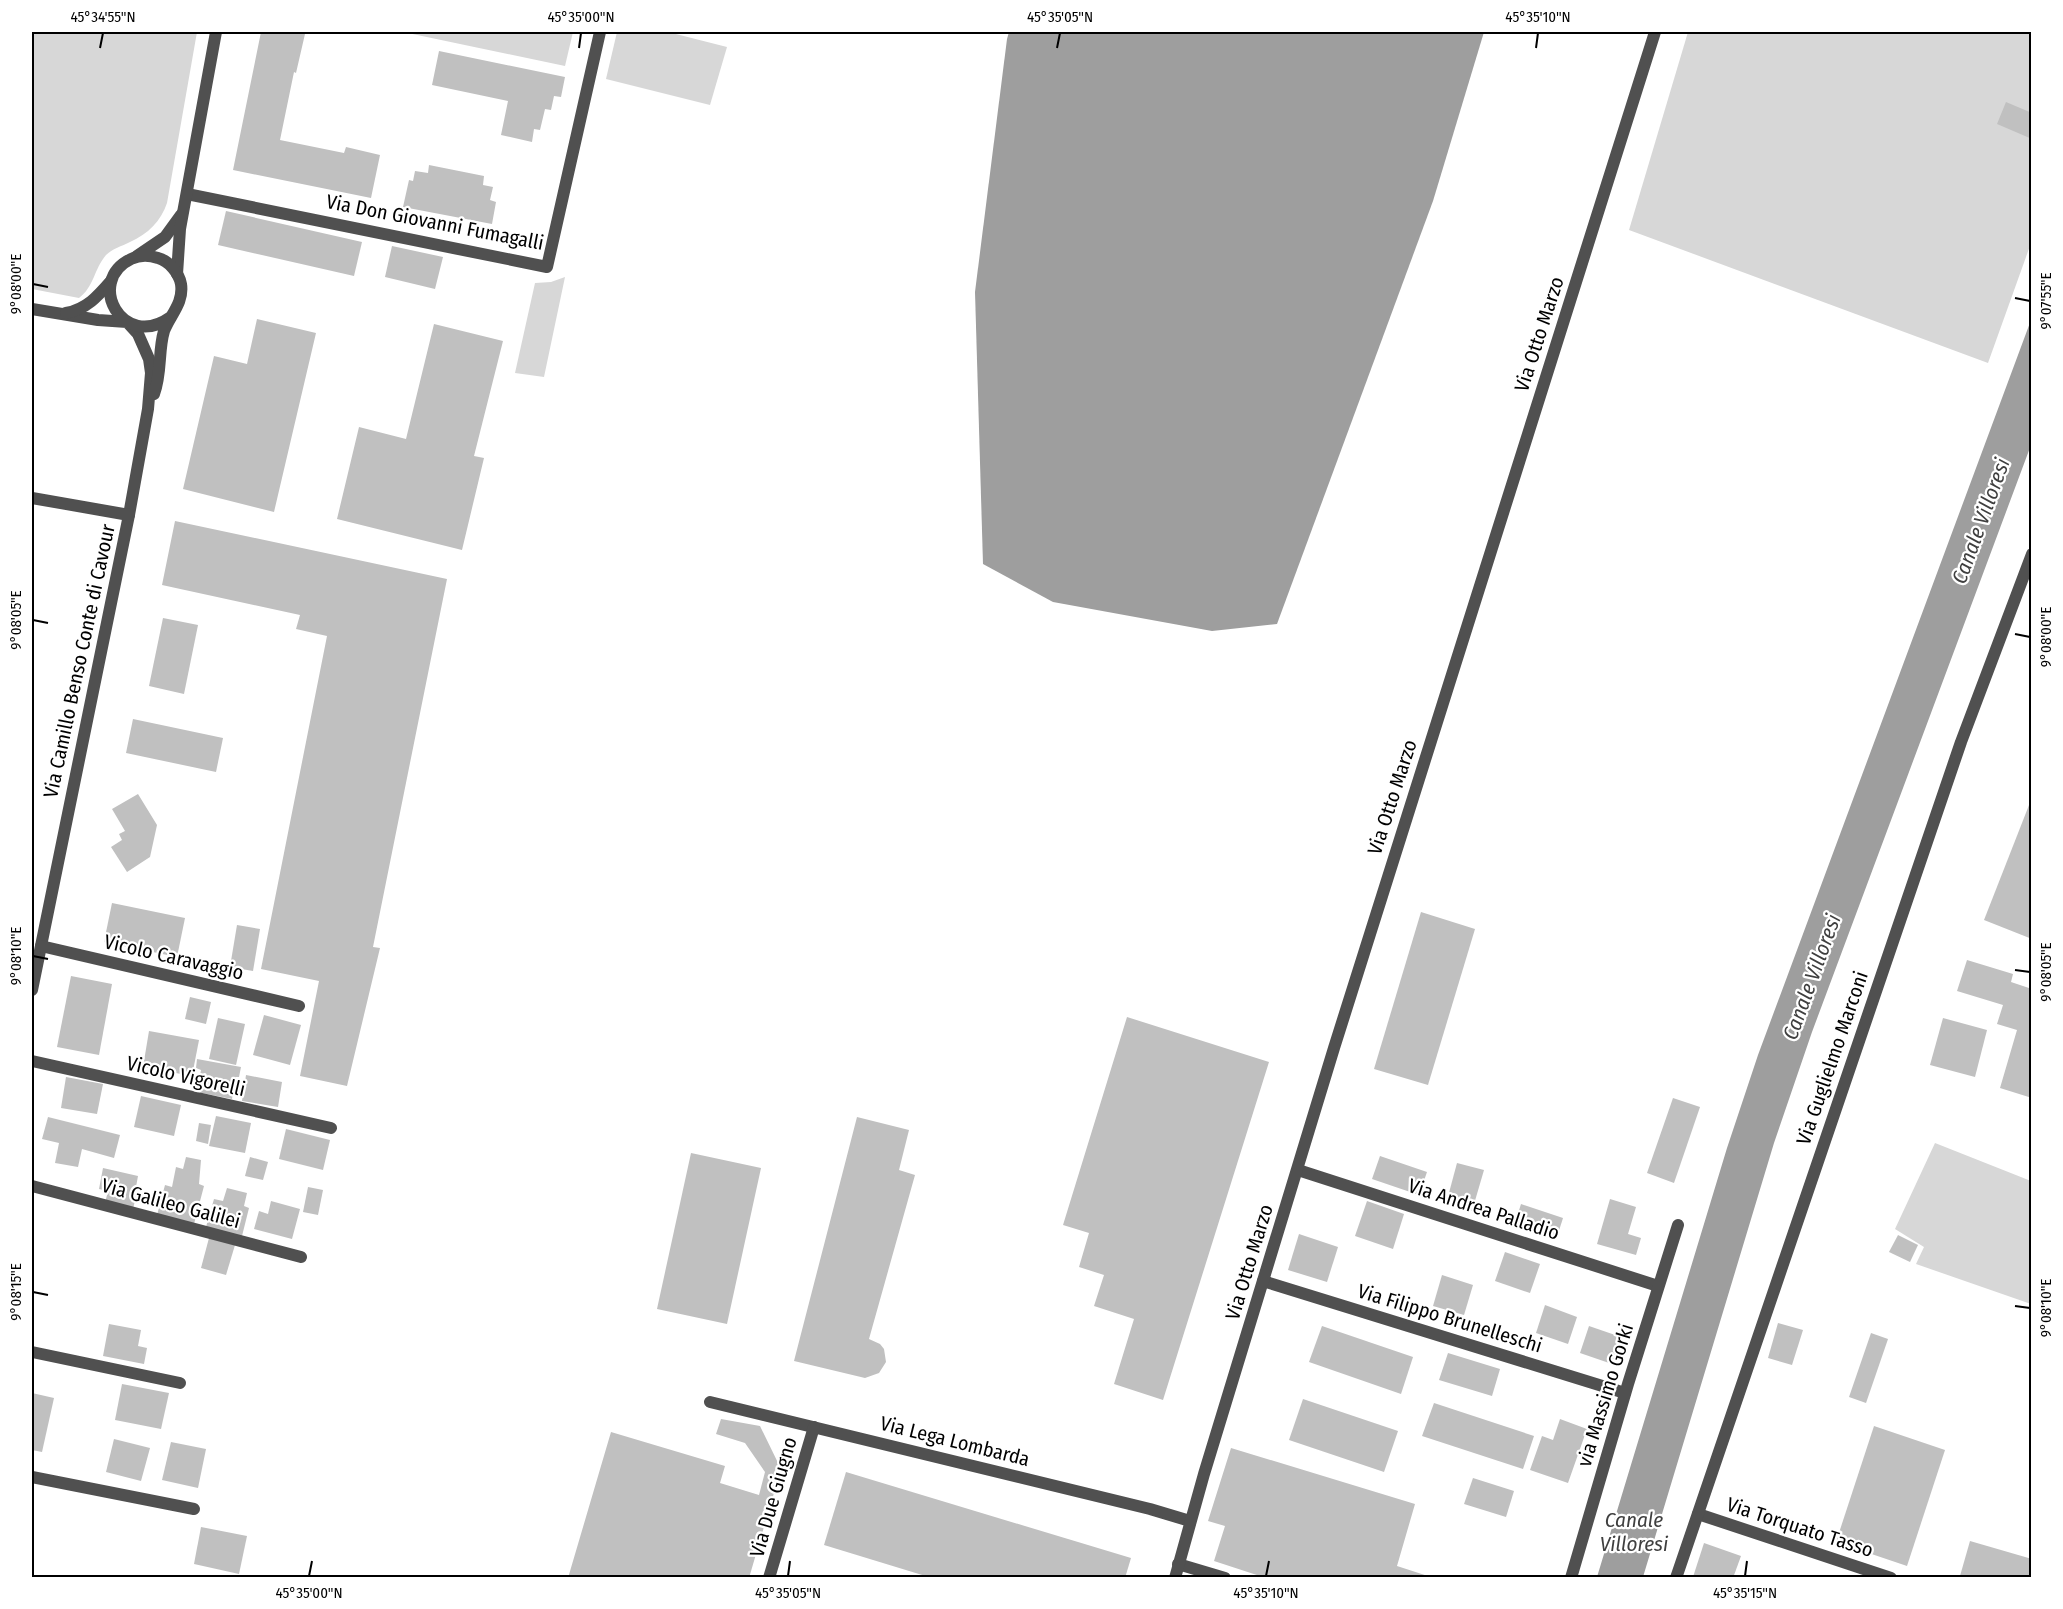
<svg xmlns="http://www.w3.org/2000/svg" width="2063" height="1609" font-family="'Fira Sans Condensed',sans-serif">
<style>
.green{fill:#d7d7d7}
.water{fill:#9e9e9e}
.building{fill:#c0c0c0}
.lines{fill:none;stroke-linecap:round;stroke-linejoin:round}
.minor{stroke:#505050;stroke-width:12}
.tertiary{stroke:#505050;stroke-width:12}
.ticks{fill:none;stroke:#000;stroke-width:2}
.labels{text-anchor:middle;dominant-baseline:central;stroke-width:4.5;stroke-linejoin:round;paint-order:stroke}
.street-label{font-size:20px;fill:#000;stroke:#fff}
.water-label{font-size:21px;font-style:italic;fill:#3f3f3f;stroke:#fff}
.neatline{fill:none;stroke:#000;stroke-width:2}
.ticks-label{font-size:15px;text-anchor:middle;fill:#000}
</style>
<rect width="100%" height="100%" fill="#fff"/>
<g class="green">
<path d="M32,32H197L167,203C161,221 148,234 130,242C122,246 112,249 106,255C94,269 94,287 79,298L32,289Z"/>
<polygon points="403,32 573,32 565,66"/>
<polygon points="617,32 668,32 727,47 710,105 606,79"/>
<polygon points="1688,32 2031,32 2031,243 1988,363 1629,230"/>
<polygon points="565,277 544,377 515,373 535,283 551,282"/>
<polygon points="1935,1143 2031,1181 2031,1304 1916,1264 1924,1247 1895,1229"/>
</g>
<g class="water">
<polygon points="1009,32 1484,32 1433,201 1277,624 1212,631 1053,602 983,564 975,292 1007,39"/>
<polygon points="2031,320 2031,445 1812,1032 1774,1143 1643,1577 1597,1577 1727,1148 1758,1055"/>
</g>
<g class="building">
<polygon points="261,32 294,32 305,34 296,73 294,72 280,140 344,153 346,147 380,155 371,198 233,170"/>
<polygon points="439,51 565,77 561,97 554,96 551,110 545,109 540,130 534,129 532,142 501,135 508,101 432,85"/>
<polygon points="2006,102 2032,113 2032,139 1997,124"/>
<polygon points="429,165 484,176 483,185 493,187 490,200 496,202 492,224 403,207 409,180 413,181 415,171 428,173"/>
<polygon points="226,211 362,242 354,276 218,245"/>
<polygon points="392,246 443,257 435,289 385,277"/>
<polygon points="257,319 316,333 274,512 183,489 214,356 247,364"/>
<polygon points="434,324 503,341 474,456 484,458 462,550 337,519 359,427 406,439"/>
<polygon points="175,521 447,579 373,947 380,948 347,1086 300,1076 319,981 261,969 327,636 296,629 300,615 162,585"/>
<polygon points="163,618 198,625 184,694 149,686"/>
<polygon points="133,719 223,738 216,772 126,753"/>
<polygon points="138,794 157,825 150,857 127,872 111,847 122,840 119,834 125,831 112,809"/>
<polygon points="2031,800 2032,800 2032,939 1984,920"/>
<polygon points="112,903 185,918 177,957 104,942"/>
<polygon points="1421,912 1475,929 1428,1085 1374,1069"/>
<polygon points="237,925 260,929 253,971 230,967"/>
<polygon points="1967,960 2013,974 2011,982 2032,989 2032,1098 2000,1088 2017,1030 1997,1024 2003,1005 1957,991"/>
<polygon points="71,976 112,984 99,1055 57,1047"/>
<polygon points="190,997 211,1002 206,1024 185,1019"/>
<polygon points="264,1015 301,1025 290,1065 253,1055"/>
<polygon points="1127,1017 1269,1062 1163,1400 1114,1384 1134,1319 1094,1306 1104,1275 1079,1267 1089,1233 1063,1225"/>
<polygon points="218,1018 245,1024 236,1065 209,1059"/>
<polygon points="1943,1018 1987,1030 1975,1077 1930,1065"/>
<polygon points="149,1031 199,1040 192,1076 143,1067"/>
<polygon points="197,1059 241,1067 239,1077 236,1077 232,1099 197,1092 201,1070 196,1068"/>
<polygon points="246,1075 282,1082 278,1107 242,1101"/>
<polygon points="66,1077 103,1084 97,1114 61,1108"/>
<polygon points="141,1096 181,1105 174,1136 134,1127"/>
<polygon points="1673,1098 1700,1107 1674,1183 1647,1173"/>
<polygon points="216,1116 251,1123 245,1153 209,1146"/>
<polygon points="48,1117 120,1135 114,1158 82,1149 78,1167 55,1163 59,1143 42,1139"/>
<polygon points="857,1117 909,1130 899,1170 915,1175 869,1339 880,1344 884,1349 886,1362 879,1373 865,1378 794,1361"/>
<polygon points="199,1123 211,1125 208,1144 196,1141"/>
<polygon points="286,1129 330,1140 323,1170 279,1159"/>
<polygon points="691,1153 761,1168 727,1324 657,1309"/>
<polygon points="1380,1156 1427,1172 1419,1195 1372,1179"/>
<polygon points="186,1157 201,1160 199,1184 204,1186 194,1224 157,1215 165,1185 172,1187 176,1167 183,1169"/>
<polygon points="250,1157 268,1162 263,1180 245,1176"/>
<polygon points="1457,1163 1484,1170 1472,1211 1446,1204"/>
<polygon points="103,1168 138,1176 136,1187 138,1188 133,1209 105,1203 108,1191 99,1189"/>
<polygon points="308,1187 323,1190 318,1215 303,1212"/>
<polygon points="227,1188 247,1193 244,1206 249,1208 242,1236 206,1227 214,1199 223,1201"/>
<polygon points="1610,1199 1636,1207 1628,1234 1641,1238 1636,1255 1597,1244"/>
<polygon points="271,1201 300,1209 292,1239 254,1229 259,1211 268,1214"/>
<polygon points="1367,1201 1404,1214 1393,1249 1355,1236"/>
<polygon points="1521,1204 1563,1218 1556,1240 1514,1226"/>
<polygon points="1299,1234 1338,1247 1327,1282 1288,1270"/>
<polygon points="1898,1235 1918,1245 1910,1262 1889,1252"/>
<polygon points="209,1238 235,1245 226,1275 201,1268"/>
<polygon points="1505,1252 1540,1264 1530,1293 1495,1281"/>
<polygon points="1442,1275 1473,1285 1464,1315 1433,1306"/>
<polygon points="1545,1305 1577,1317 1568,1344 1536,1333"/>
<polygon points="1778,1323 1803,1330 1792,1365 1768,1358"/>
<polygon points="109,1324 141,1330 138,1346 147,1348 144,1364 103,1356"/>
<polygon points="1322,1326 1413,1357 1401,1394 1309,1362"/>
<polygon points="1589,1326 1621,1337 1612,1364 1580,1353"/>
<polygon points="1871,1333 1888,1339 1866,1403 1849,1397"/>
<polygon points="1448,1353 1500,1369 1492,1396 1439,1380"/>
<polygon points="122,1384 169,1393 161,1429 115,1420"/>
<polygon points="32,1393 54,1398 42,1452 32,1450"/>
<polygon points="1303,1399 1398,1431 1384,1472 1289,1440"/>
<polygon points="1434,1403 1534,1436 1523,1469 1422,1436"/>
<polygon points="721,1419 760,1426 781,1469 749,1578 568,1578 611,1432 725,1466 720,1483 759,1495 765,1472 745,1443 716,1434"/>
<polygon points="1560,1419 1587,1429 1568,1483 1530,1470 1542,1436 1553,1440"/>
<polygon points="1874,1426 1945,1450 1907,1566 1836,1542"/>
<polygon points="114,1439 150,1448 141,1481 106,1472"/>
<polygon points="171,1442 206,1449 198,1488 162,1480"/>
<polygon points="1231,1448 1415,1504 1397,1566 1434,1578 1266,1578 1214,1561 1225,1526 1208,1521"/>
<polygon points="846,1472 1131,1558 1125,1578 932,1578 824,1545"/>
<polygon points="1473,1478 1514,1491 1506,1517 1464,1504"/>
<polygon points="201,1527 247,1536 239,1574 194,1564"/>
<polygon points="1970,1541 2032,1559 2032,1578 1960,1576"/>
<polygon points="1704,1543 1741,1556 1733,1578 1693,1577"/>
</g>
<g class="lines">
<g class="minor">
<polyline points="187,194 547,267 600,32"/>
<polyline points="137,256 165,237 181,215"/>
<polyline points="177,274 180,229 216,32"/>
<polyline points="32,309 98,320 127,322 138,334 149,359 151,373 148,409 129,515 32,990"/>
<path d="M66,313C87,309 98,296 111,281"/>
<path d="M154,394C162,373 158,351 164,331C170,315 184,303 181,284C179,273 169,261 158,258C149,255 139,255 131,259C85,281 122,352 171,317"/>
<polyline points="32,498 129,515"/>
<polyline points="41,946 299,1006"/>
<polyline points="32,1061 331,1128"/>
<polyline points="1298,1170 1658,1286"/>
<polyline points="32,1186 301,1257"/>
<polyline points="1263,1281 1625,1393"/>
<polyline points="32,1352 180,1383"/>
<polyline points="710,1402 1150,1509 1190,1521"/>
<polyline points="32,1477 194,1509"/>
<polyline points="1698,1514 1891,1578"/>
<polyline points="1178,1564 1225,1578"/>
<polyline points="769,1578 814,1427"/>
<polyline points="1175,1578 1204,1474 1334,1048 1655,32"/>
<polyline points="1571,1578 1628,1384 1678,1225"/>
</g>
<polyline class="tertiary" points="1676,1578 1961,742 2032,554"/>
</g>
<path class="ticks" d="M100,48L103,33M579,48L581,33M1057,48L1060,33M1536,48L1538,33M33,284L48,287M2015,298L2030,301M33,620L48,623M2015,634L2030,637M33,956L48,959M2015,970L2030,972M33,1292L48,1295M2015,1306L2030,1308M309,1576L312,1561M788,1576L790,1561M1266,1576L1269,1561M1745,1576L1747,1561"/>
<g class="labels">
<g class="street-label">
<text transform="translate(435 222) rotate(11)">Via Don Giovanni Fumagalli</text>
<text transform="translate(1539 334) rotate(-72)">Via Otto Marzo</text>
<text transform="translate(79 661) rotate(-78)">Via Camillo Benso Conte di Cavour</text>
<text transform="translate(1392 797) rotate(-72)">Via Otto Marzo</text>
<text transform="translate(174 957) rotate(13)">Vicolo Caravaggio</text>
<text transform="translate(1832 1058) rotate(-71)">Via Guglielmo Marconi</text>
<text transform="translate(186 1076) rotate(13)">Vicolo Vigorelli</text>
<text transform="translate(171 1203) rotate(15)">Via Galileo Galilei</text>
<text transform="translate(1484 1209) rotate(18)">Via Andrea Palladio</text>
<text transform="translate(1249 1262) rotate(-73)">Via Otto Marzo</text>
<text transform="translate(1450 1318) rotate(17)">Via Filippo Brunelleschi</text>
<text transform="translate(1605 1395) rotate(-73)">via Massimo Gorki</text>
<text transform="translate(955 1441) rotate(14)">Via Lega Lombarda</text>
<text transform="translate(773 1497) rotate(-74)">Via Due Giugno</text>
<text transform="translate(1800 1527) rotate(18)">Via Torquato Tasso</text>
</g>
<g class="water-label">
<text transform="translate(1981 521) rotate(-70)">Canale Villoresi</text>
<text transform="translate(1812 977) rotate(-70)">Canale Villoresi</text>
<text x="1634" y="1520">Canale<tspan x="1634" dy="24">Villoresi</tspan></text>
</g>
</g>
<rect width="2063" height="1609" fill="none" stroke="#ffffff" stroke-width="66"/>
<rect x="33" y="33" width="1997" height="1543" class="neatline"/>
<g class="ticks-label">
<text x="103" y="22">45°34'55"N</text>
<text x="581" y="22">45°35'00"N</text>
<text x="1060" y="22">45°35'05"N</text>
<text x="1538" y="22">45°35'10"N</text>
<text transform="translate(16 284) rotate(-90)" y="5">9°08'00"E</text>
<text transform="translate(2046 301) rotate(-90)" y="5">9°07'55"E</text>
<text transform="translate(16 620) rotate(-90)" y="5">9°08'05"E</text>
<text transform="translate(2046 637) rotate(-90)" y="5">9°08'00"E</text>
<text transform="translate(16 956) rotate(-90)" y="5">9°08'10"E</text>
<text transform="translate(2046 972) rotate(-90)" y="5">9°08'05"E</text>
<text transform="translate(16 1292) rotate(-90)" y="5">9°08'15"E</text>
<text transform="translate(2046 1308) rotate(-90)" y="5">9°08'10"E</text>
<text x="309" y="1598">45°35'00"N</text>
<text x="788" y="1598">45°35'05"N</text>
<text x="1266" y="1598">45°35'10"N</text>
<text x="1745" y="1598">45°35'15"N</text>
</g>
</svg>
